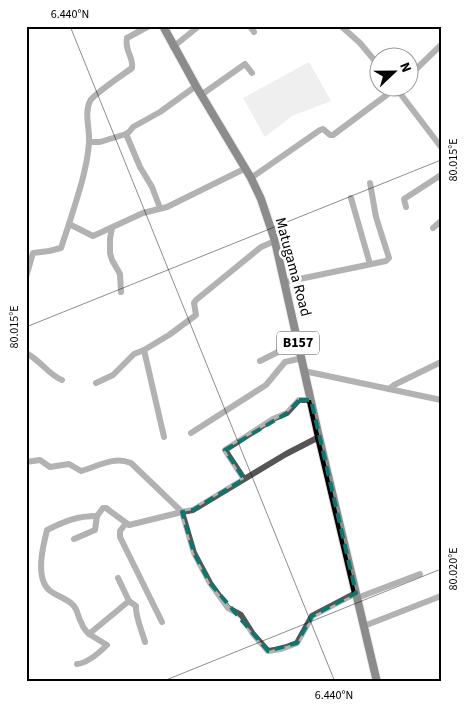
<svg xmlns="http://www.w3.org/2000/svg" width="467" height="708" font-family="'Source Sans 3',sans-serif">
<style>
.green{fill:#dcdcdc}
.lines{fill:none;stroke-linecap:round;stroke-linejoin:round}
.major-casing{stroke:#dbdbdb;stroke-width:10}
.minor{stroke:#555;stroke-width:6}
.major{stroke:#000;stroke-width:8}
.marked{fill:none;stroke:#0f766e;stroke-width:4;stroke-dasharray:10 6;stroke-linejoin:round}
.ticks{fill:none;stroke:#000;stroke-width:1;stroke-opacity:0.45}
.labels{text-anchor:middle;dominant-baseline:central;stroke-width:5;stroke-linejoin:round;paint-order:stroke}
.shield{fill:#fff;stroke:#4c4c4c;stroke-width:1}
.shield-label{font-size:14px;font-weight:bold;fill:#000}
.street-label{font-size:15px;fill:#000;stroke:#fff}
.neatline{fill:none;stroke:#000;stroke-width:2}
.ticks-label{font-size:12px;text-anchor:middle;fill:#000}
</style>
<rect width="100%" height="100%" fill="#fff"/>
<polygon class="green" points="309,62 331,101 292,116 265,137 243,98"/>
<g class="lines">
<defs>
<polyline id="major" points="163,26 196,86 251,178 261,199 275,241 319,437 377,682"/>
</defs>
<use href="#major" class="major-casing"/>
<g class="minor">
<path d="M149,26L127,38C124,51 134,57 132,68C124,74 94,94 90,101C84,113 90,129 89,143C87,170 77,198 69,224L93,236L143,213L167,207L246,168"/>
<polyline points="250,26 254,32"/>
<polyline points="341,26 360,43 380,67"/>
<polyline points="173,47 199,26"/>
<polyline points="410,75 441,45"/>
<polyline points="396,88 441,147"/>
<polyline points="201,95 245,64 252,73"/>
<polyline points="89,142 100,142 126,134"/>
<polyline points="251,178 320,130 323,129 330,135 333,135 396,88"/>
<polyline points="351,198 370,264"/>
<polyline points="406,207 404,199 441,175"/>
<polyline points="160,208 152,187 140,167 126,134 129,132 133,127 160,112 196,86"/>
<polyline points="112,228 110,239 110,253 112,260 120,274 121,292"/>
<polyline points="433,228 441,221"/>
<polyline points="26,277 33,253 49,251 61,248 69,224"/>
<polyline points="285,282 386,261 389,258 376,217 370,183"/>
<polyline points="144,350 164,437"/>
<path d="M26,353C40,360 49,375 62,380"/>
<polyline points="260,361 298,342"/>
<polyline points="304,371 441,400"/>
<polyline points="96,383 113,375 134,354 144,350 169,335 196,315 194,303 196,300 261,247 275,241"/>
<polyline points="389,389 394,385 441,362"/>
<polyline points="191,433 266,385 285,362 302,358"/>
<path d="M26,462L40,460L50,467L69,464L81,471C99,466 113,456 131,463L182,512L193,510L286,454L319,437"/>
<polyline points="244,479 225,450 273,419 287,413 299,400 311,400"/>
<path d="M97,516C77,516 65,521 47,530C43,546 35,577 49,590C56,596 66,598 72,604C79,610 77,617 82,624C83,628 86,631 89,634L129,601"/>
<polyline points="126,523 120,531 120,537 162,622"/>
<polyline points="74,539 95,530 97,516 103,508 106,508 129,525 182,512 194,553 210,583 228,608 241,615 253,634 268,651 281,649 297,643 312,616 356,593"/>
<path d="M118,578L129,601L136,606C135,616 142,631 145,642"/>
<polyline points="357,598 420,574"/>
<polyline points="364,626 441,596"/>
<path d="M77,664C88,663 99,653 107,645L89,634"/>
</g>
<use href="#major" class="major"/>
</g>
<path d="M0 0H467V708H0ZM299,400H311L356,593L312,616L297,643L268,651L210,583L194,553L182,512L193,510L244,479L225,450L287,413Z" fill="#fff" fill-opacity=".55" fill-rule="evenodd"/>
<path class="marked" d="M299,400H311L356,593L312,616L297,643L268,651L210,583L194,553L182,512L193,510L244,479L225,450L287,413Z"/>
<path class="ticks" d="M70,26L335,682M26,327L441,160M161,682L441,569"/>
<g class="labels">
<rect class="shield" x="277" y="331.5" width="42" height="23" rx="4"/>
<g class="shield-label">
<text x="298" y="343">B157</text>
</g>
<g class="street-label">
<text transform="translate(293 267) rotate(75)">Matugama Road</text>
</g>
</g>
<rect width="467" height="708" fill="none" stroke="#ffffff" stroke-width="55"/>
<g transform="translate(394 72) rotate(68)"><circle r="24" fill="#ffffff" stroke="#999999"/>
<path d="M0-4L9 19L0 12L-9 19Z" fill="#000000"/>
<text y="-8" font-size="14" font-weight="bold" text-anchor="middle" fill="#000000">N</text>
</g>
<rect x="28" y="28" width="412" height="652" class="neatline"/>
<g class="ticks-label">
<text x="70" y="18">6.440°N</text>
<text transform="translate(453 160) rotate(-90)" y="4">80.015°E</text>
<text transform="translate(14 327) rotate(-90)" y="4">80.015°E</text>
<text transform="translate(453 569) rotate(-90)" y="4">80.020°E</text>
<text x="334" y="699">6.440°N</text>
</g>
</svg>
